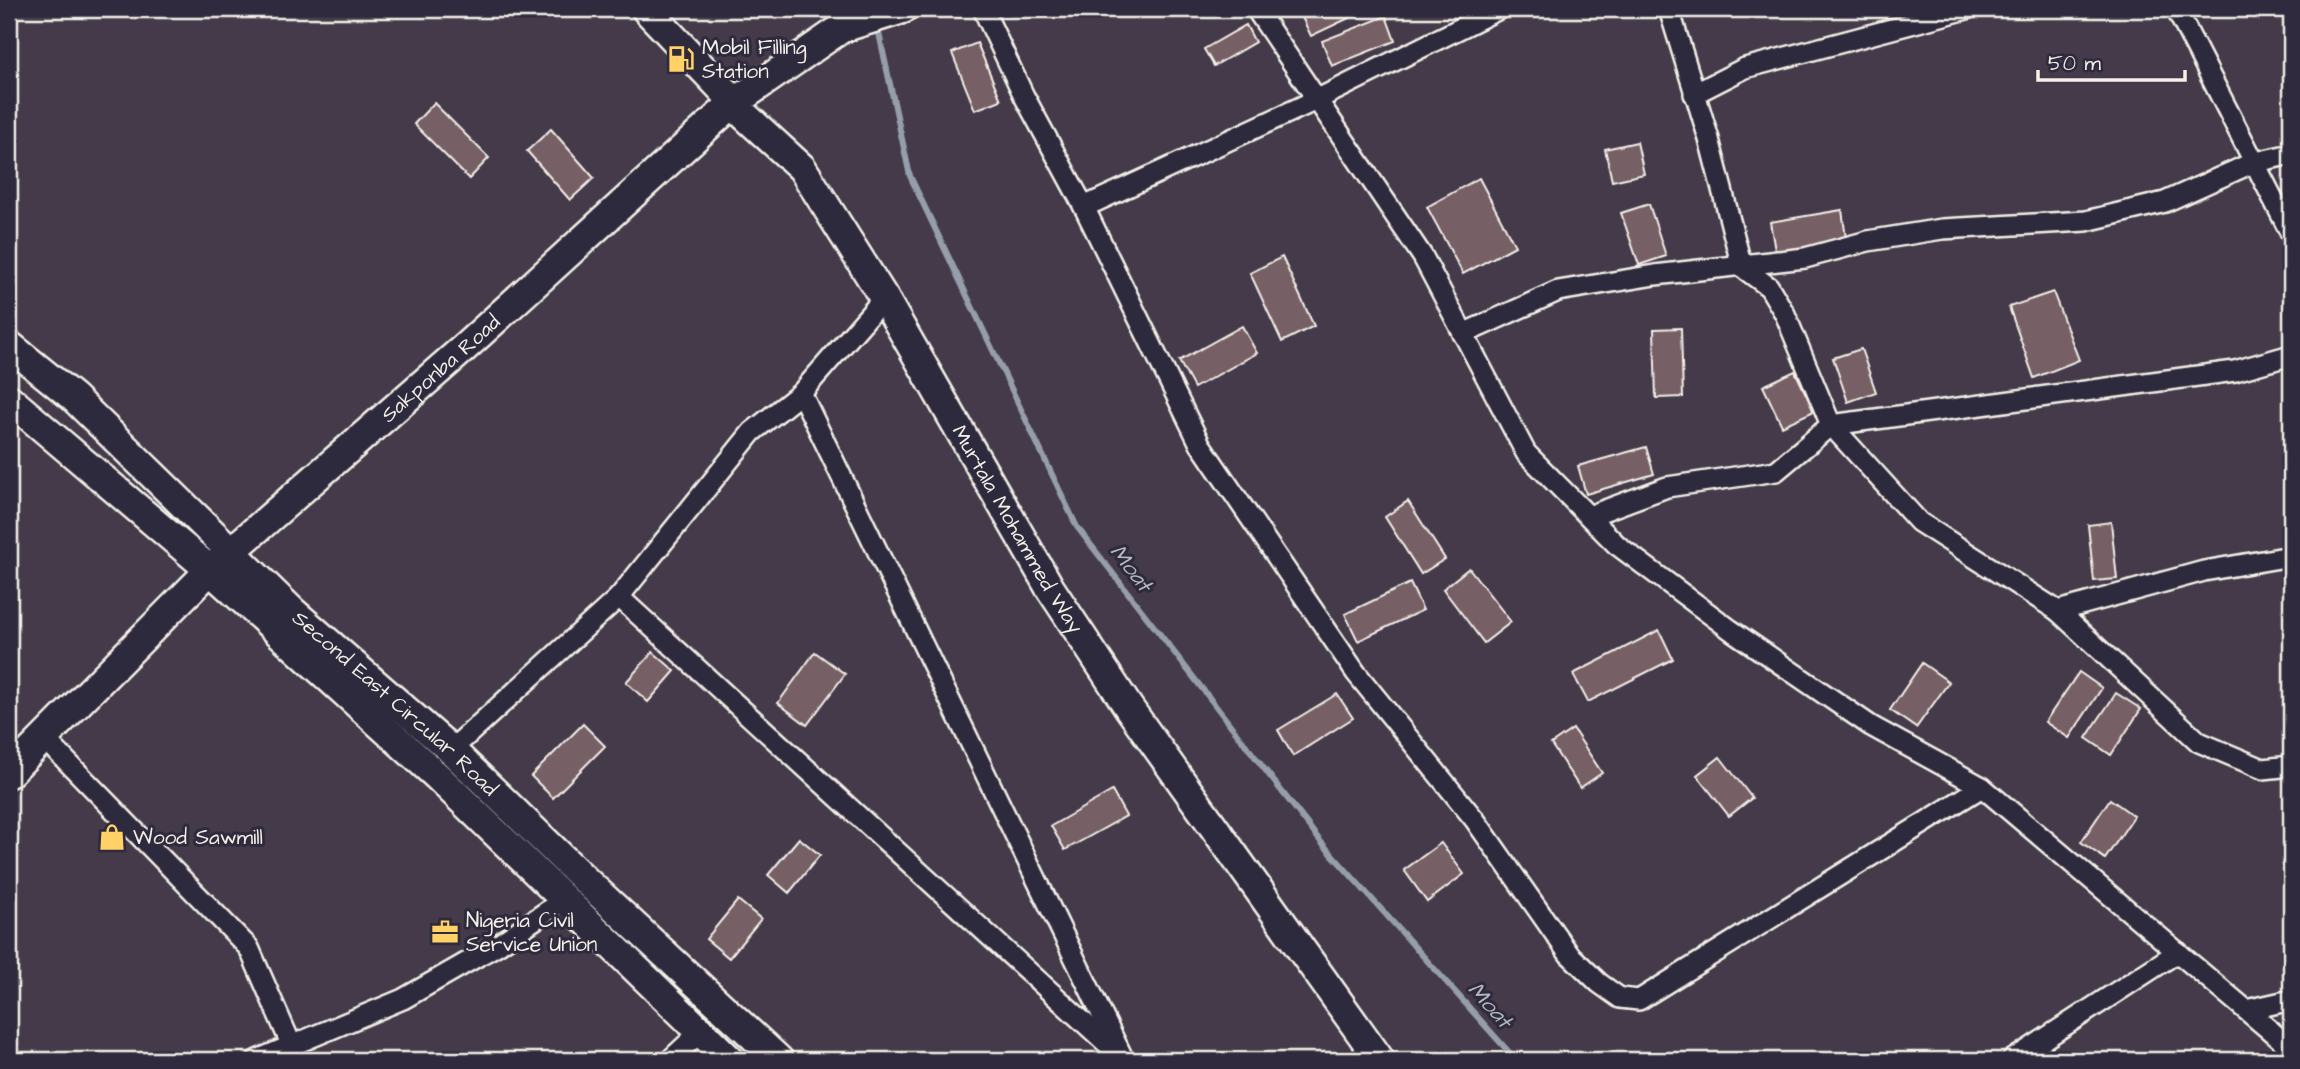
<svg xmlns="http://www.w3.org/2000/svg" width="2300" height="1069" font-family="'Architects Daughter',sans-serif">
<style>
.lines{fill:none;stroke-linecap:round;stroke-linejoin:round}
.stream{stroke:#959eaa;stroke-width:6}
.building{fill:#765e65;stroke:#f4f1e8;stroke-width:2}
.street-casing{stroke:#f4f1e8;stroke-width:24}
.secondary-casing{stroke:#f4f1e8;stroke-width:33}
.street{stroke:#2f2a3d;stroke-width:19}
.secondary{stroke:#2f2a3d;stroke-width:28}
.labels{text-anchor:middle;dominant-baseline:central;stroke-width:6;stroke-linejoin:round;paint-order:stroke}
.poi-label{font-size:21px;fill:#f4f1e8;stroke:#2f2a3d;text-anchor:start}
.street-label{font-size:21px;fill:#f4f1e8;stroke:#2f2a3d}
.water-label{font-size:23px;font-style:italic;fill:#b4b9be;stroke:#2f2a3d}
</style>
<rect width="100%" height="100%" fill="#443a49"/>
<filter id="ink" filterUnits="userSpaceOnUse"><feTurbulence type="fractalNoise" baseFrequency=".0143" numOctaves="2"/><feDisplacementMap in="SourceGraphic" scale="14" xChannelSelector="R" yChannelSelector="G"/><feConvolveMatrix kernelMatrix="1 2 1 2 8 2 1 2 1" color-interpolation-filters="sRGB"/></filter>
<g filter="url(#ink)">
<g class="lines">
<polyline class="stream" points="877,24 910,176 1077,527 1321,842 1516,1060"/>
</g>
<g class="building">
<polygon points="1298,9 1368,9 1311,36"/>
<polygon points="1386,16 1395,41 1332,66 1322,41"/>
<polygon points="1246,25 1255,42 1214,66 1204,49"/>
<polygon points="977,43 1001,100 975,110 952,53"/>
<polygon points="434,103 489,158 469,179 414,124"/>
<polygon points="551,129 594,178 570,200 527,151"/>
<polygon points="1637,142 1644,174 1612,181 1605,149"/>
<polygon points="1479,178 1515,246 1463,274 1427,207"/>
<polygon points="1649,204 1666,256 1639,265 1621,213"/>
<polygon points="1842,210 1847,245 1776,256 1770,222"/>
<polygon points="1282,257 1314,326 1282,342 1250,273"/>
<polygon points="2053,292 2079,360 2034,378 2009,307"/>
<polygon points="1242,326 1257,353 1194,388 1179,361"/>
<polygon points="1681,328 1683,397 1656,398 1654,329"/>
<polygon points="1861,349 1876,392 1848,402 1833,358"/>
<polygon points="1795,371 1814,411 1782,426 1763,386"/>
<polygon points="1646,447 1654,474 1586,494 1578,466"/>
<polygon points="1408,501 1445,559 1421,574 1385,517"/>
<polygon points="2111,522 2117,579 2094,581 2088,525"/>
<polygon points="1469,568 1511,622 1484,643 1443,589"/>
<polygon points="1410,583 1423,610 1358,641 1345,614"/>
<polygon points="1659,630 1673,659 1588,702 1573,674"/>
<polygon points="653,652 675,671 648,702 626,682"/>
<polygon points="815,652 845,674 807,725 778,703"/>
<polygon points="1922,663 1949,682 1916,728 1890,710"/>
<polygon points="2079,672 2102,688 2069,738 2045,722"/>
<polygon points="2116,693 2141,709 2111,755 2086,738"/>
<polygon points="1337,694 1353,718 1293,756 1278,730"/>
<polygon points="583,724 605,746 553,798 531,776"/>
<polygon points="1573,729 1602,773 1580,788 1551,744"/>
<polygon points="1720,757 1752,798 1729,816 1697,775"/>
<polygon points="1112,791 1126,816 1065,850 1051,826"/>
<polygon points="2110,799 2134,816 2105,859 2081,842"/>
<polygon points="799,838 820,855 789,893 768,875"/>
<polygon points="1441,843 1464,874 1427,902 1404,870"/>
<polygon points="738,900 761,919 729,958 706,939"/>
<polygon points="2086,1053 2095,1060 2079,1060"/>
</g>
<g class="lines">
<defs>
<g id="street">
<polyline points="983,9 1024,96 1084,207 1200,444 1356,673 1475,820 1569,954 1599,983 1620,998 1639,1000 1982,787"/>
<polyline points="1256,9 1423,257 1526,453 1617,545 1731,630 1871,726 1982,787 2291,1048"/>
<polyline points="1669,9 1709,139 1742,267 1769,287 1785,314 1831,425 1919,522 2058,611 2199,742 2263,769 2291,766"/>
<polyline points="2176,9 2291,234"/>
<polyline points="1694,94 1745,68 1967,9"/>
<polyline points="1084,207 1316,100 1499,9"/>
<polyline points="1463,334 1558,291 1655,275 1805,258 1868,241 1942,229 2086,221 2165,202 2252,163 2291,154"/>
<polyline points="801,393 1123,1058"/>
<polyline points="1589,516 1667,487 1776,471 1831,425 2235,371 2291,355"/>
<polyline points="619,597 1114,1050"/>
<polyline points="2058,611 2204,571 2291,556"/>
<polyline points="43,737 249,948 291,1044"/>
<polyline points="451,750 619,597 752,432 801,393 884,298"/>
<polyline points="2247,1010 2291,1000"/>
<polyline points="257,1060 403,999 499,944 565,899"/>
<polyline points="670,1060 699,1033"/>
<polyline points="2012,1060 2178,952"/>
</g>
<g id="secondary">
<path id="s1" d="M646,9L726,93L732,104L802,168L884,298L1050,588L1129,708L1380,1060"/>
<path id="s2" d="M9,345L73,397L292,611L451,750L586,881L779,1060"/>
<polyline points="9,399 210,570 437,776 730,1060"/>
<path id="s3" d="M9,773L210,570L464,348L732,104L842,28L903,9"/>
</g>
</defs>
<use href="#street" class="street-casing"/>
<use href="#secondary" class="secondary-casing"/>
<use href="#street" class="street"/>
<use href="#secondary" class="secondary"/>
</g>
</g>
<defs>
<symbol id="fuel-bare" viewBox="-9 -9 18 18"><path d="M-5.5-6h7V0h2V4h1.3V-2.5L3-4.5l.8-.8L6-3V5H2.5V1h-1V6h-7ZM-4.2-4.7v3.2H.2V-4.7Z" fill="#ffd166" stroke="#2f2a3d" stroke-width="2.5" paint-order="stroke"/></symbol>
<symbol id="shop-bare" viewBox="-9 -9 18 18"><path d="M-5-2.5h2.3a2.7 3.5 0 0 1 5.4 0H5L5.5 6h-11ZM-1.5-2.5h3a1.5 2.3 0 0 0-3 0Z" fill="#ffd166" stroke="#2f2a3d" stroke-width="2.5" paint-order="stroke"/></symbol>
<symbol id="office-bare" viewBox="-9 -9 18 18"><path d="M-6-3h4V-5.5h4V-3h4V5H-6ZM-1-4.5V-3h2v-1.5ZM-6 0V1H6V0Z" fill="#ffd166" stroke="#2f2a3d" stroke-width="2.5" paint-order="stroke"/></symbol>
</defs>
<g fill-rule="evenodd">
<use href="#fuel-bare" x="662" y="40" width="38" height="38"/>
<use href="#shop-bare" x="93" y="818" width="38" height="38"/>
<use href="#office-bare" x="426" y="913" width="38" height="38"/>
</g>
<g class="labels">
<g class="poi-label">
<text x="702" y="47">Mobil Filling<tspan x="702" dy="24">Station</tspan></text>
<text x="133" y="837">Wood Sawmill</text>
<text x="466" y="920">Nigeria Civil<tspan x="466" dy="24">Service Union</tspan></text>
</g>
<g class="street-label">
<text stroke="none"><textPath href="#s3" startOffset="592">Sakponba Road</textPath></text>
<text stroke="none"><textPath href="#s1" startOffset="644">Murtala Mohammed Way</textPath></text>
<text stroke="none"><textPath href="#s2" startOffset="527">Second East Circular Road</textPath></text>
</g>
<g class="water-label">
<text transform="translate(1131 568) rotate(52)">Moat</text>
<text transform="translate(1490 1005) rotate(48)">Moat</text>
</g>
</g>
<rect width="2300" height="1069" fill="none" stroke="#2f2a3d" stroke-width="35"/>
<rect x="18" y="18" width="2265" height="1034" fill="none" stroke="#f4f1e8" stroke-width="2.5" filter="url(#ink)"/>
<path d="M2038 70v10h147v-10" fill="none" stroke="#f4f1e8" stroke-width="3.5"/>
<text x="2048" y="70" font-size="21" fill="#f4f1e8" stroke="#2f2a3d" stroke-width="5" paint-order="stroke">50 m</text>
</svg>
